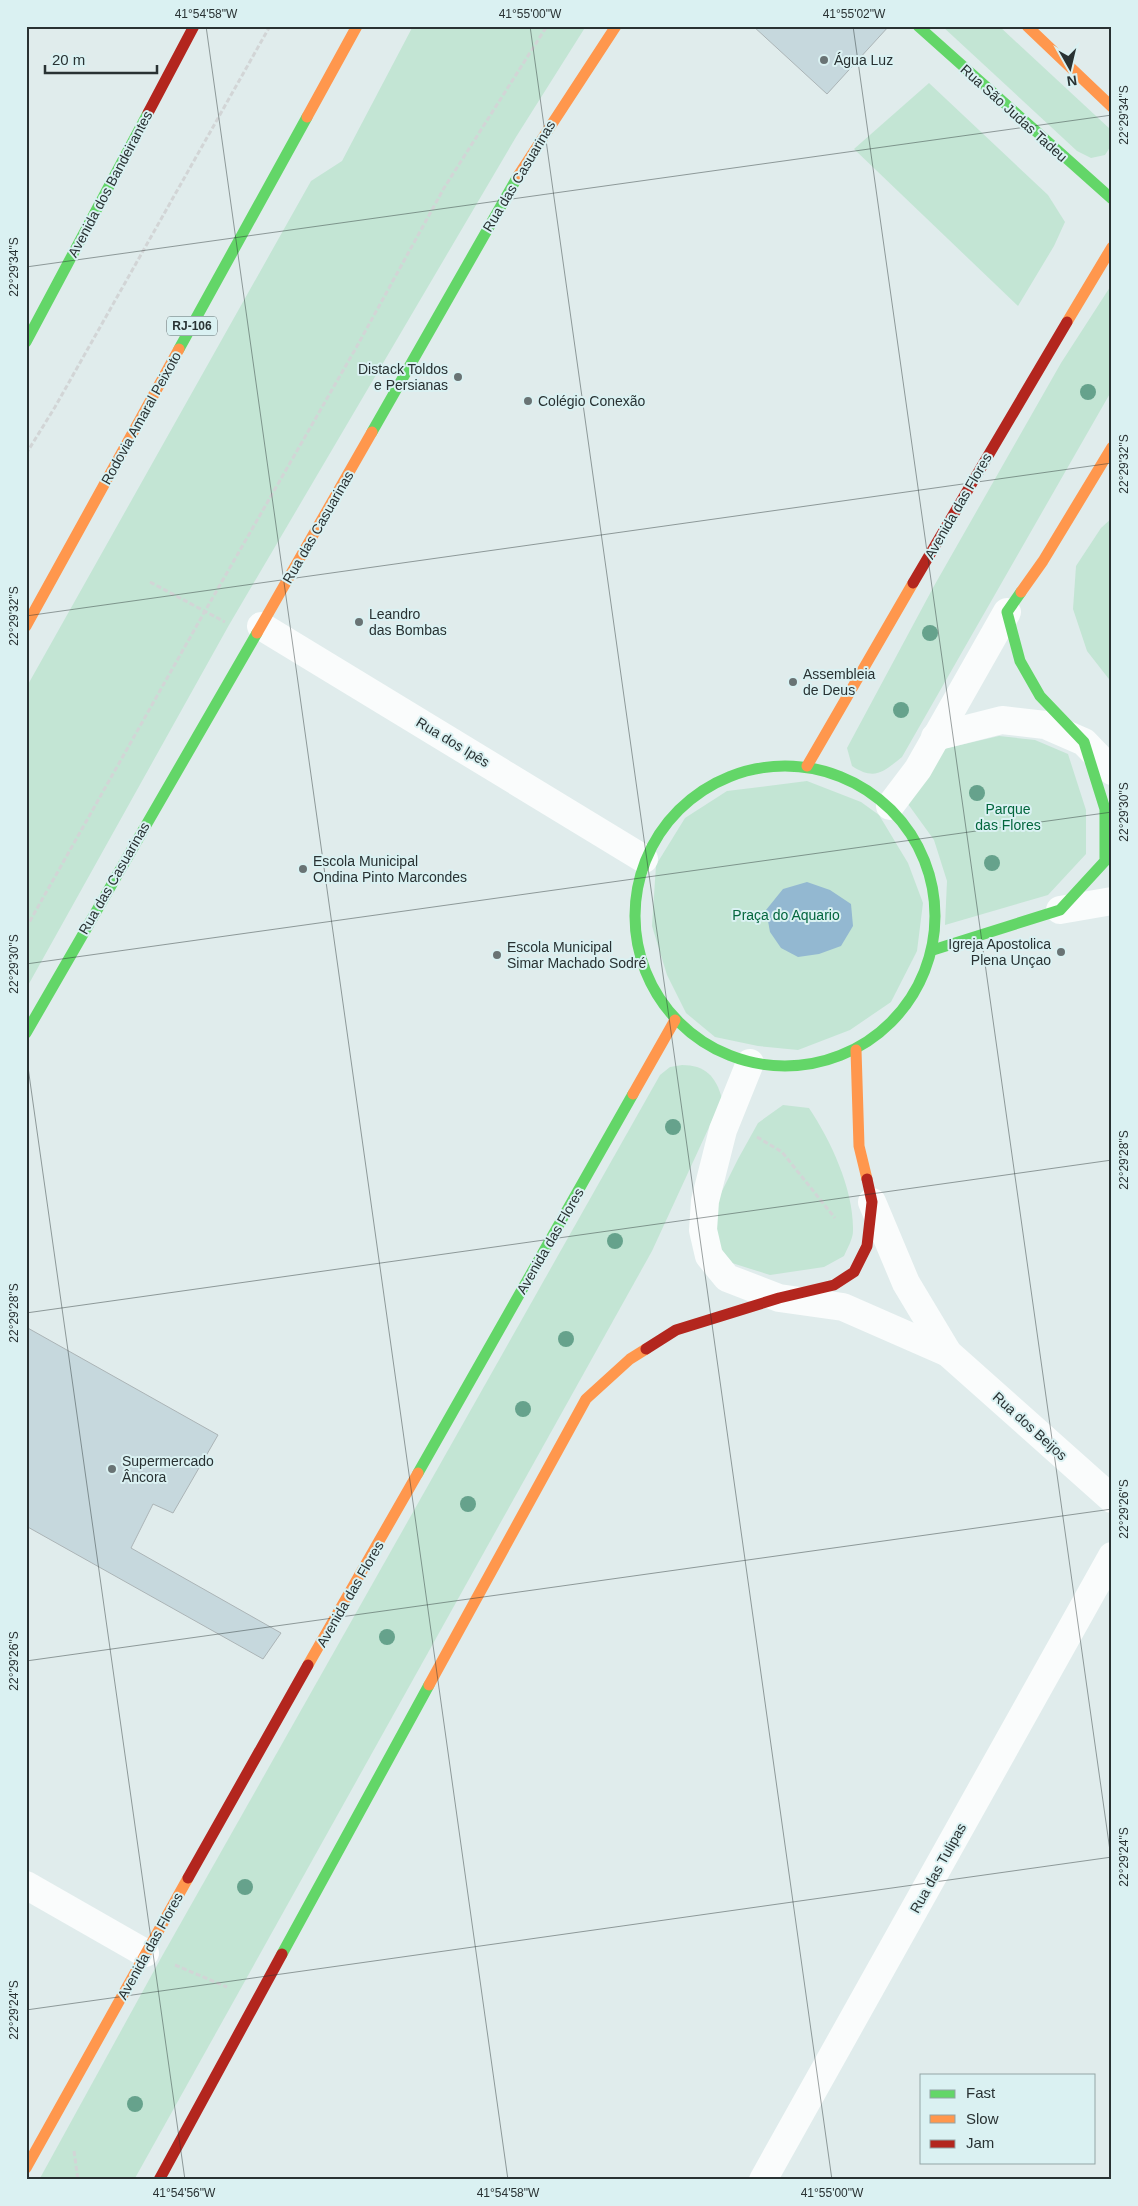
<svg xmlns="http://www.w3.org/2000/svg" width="1138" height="2206" font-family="Arial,sans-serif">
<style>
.green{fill:#c3e5d4}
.water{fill:#93b8d1}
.building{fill:#c6d8dd;stroke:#abb4b6}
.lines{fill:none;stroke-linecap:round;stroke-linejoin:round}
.path{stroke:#d2d5d6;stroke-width:3;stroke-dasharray:5 2.5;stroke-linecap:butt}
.street{stroke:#fafcfc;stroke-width:28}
.fast{stroke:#63d668;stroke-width:11}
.slow{stroke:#ff974d;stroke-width:11}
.jam{stroke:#b3261e;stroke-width:11}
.tree{fill:#66a28c}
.ticks{fill:none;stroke:#293233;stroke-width:1;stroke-opacity:0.45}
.poi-dot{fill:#697374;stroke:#daf1f2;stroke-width:2}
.labels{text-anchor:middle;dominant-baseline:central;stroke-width:4;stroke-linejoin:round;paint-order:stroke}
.shield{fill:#daf1f2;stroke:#5e6b6c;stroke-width:1}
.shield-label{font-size:12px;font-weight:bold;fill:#293233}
.poi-label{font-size:14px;fill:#293233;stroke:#daf1f2;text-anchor:start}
.street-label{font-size:14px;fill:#293233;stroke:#daf1f2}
.park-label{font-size:14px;fill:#03663d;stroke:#daf1f2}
.neatline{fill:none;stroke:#293233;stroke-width:2}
.ticks-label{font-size:12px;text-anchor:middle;fill:#293233}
</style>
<rect width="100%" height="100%" fill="#e0ecec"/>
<g class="green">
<polygon points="413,26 586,26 516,137 229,625 26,989 26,688 311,181 342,161"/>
<polygon points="942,26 999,26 1110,129 1112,144 1105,155 1091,158 1077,151"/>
<polygon points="929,83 1048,195 1065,222 1054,246 1018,306 854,149"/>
<path d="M1112,284V390L902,757C883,772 875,781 852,766L847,748L934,586L1061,363Z"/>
<polygon points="1112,518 1112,683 1087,651 1073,609 1076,566 1101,528"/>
<polygon points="999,736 1035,740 1068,754 1086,810 1086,854 1048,895 945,925 947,881 934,840 908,804 931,773 943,749"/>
<polygon points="807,781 861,802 879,815 908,863 923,903 917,951 891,1002 850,1030 798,1050 758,1046 715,1037 686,1013 667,975 652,926 656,865 685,818 727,791"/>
<path d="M682,1065C705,1065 716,1076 722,1099L652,1251L134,2180H39L161,1958L660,1075L670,1067Z"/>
<path d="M783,1105L809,1108C831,1141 854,1190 853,1231C853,1239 847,1249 844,1256L824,1267L770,1275L732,1263L715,1241L716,1203L738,1159L758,1123Z"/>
</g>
<polygon class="water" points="807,882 830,890 851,904 853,926 841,946 819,954 798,957 781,948 770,932 766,910 783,889"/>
<g class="building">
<polygon points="753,26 889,26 827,94"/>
<polygon points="26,1327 218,1435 173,1513 153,1504 131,1548 281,1633 263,1659 26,1526"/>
</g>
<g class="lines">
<g class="path">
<polyline points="26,454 55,407 270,26"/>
<polyline points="150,582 225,622"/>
<polyline points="26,928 205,611 356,348 444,188 547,26"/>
<polyline points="757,1137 782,1152 835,1218"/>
<polyline points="175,1965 227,1987"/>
<polyline points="74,2151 78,2180"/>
</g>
<g class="street">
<polyline points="261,626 644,859"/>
<polyline points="935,737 1002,720 1045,725 1084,742 1112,771"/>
<polyline points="890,806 918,769 1007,612"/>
<polyline points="1060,910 1112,901"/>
<polyline points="750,1063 723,1130 705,1201 703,1230 709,1256 727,1278 779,1298 843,1307 948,1353"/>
<polyline points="872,1202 906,1283 948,1353 1112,1499"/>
<polyline points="26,1885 145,1953"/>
<polyline points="763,2180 1112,1556"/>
</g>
<g class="fast">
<polyline points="918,26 1112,199"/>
<polyline points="26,342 148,113"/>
<polyline points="179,349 307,117"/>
<polyline points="372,432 518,176"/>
<circle cx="785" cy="916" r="150"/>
<polyline points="933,950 1060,910 1105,861 1105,809 1084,742 1040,696 1020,661 1007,612 1021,592"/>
<polyline points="26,1033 257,633"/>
<polyline points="418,1473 633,1094"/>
<polyline points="282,1954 429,1685"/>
</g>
<g class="slow">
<polyline points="1027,26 1112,107"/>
<polyline points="307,117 357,26"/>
<polyline points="518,176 616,26"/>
<polyline points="1067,322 1112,247"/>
<polyline points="1021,592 1043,561 1112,447"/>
<polyline points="26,626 179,349"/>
<polyline points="257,633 372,432"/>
<polyline points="807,766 913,583"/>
<polyline points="856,1050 859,1146 867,1179"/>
<polyline points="633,1094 675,1020"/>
<polyline points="308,1665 418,1473"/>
<polyline points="429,1685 586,1399 630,1359 646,1349"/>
<polyline points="26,2168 188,1878"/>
</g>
<g class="jam">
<polyline points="148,113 194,26"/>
<polyline points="913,583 1067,322"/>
<polyline points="646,1349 676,1330 779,1298 834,1285 854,1272 867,1246 872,1202 867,1179"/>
<polyline points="188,1878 308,1665"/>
<polyline points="159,2180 282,1954"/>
</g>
</g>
<g class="tree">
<circle cx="1088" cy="392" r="8"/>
<circle cx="930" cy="633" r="8"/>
<circle cx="901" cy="710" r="8"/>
<circle cx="977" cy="793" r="8"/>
<circle cx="992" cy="863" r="8"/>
<circle cx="673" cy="1127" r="8"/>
<circle cx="615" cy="1241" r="8"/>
<circle cx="566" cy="1339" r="8"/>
<circle cx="523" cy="1409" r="8"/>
<circle cx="468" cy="1504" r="8"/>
<circle cx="387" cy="1637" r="8"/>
<circle cx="245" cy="1887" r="8"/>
<circle cx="135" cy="2104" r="8"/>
</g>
<path class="ticks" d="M206,26L508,2180M530,26L832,2180M853,26L1112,1865M26,267L1112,115M26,616L1112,463M26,964L1112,812M26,1053L185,2180M26,1313L1112,1160M26,1661L1112,1509M26,2010L1112,1857"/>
<g class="poi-dot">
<circle cx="824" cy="60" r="5"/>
<circle cx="458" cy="377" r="5"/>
<circle cx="528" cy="401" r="5"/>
<circle cx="359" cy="622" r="5"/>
<circle cx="793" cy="682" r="5"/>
<circle cx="303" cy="869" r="5"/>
<circle cx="1061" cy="952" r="5"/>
<circle cx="497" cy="955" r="5"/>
<circle cx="112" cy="1469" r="5"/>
</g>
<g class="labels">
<rect class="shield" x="167" y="316.5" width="50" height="19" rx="4"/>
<g class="shield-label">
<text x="192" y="326">RJ-106</text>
</g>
<g class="poi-label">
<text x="834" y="60">Água Luz</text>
<text x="448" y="369" text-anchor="end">Distack Toldos<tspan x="448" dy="16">e Persianas</tspan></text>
<text x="538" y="401">Colégio Conexão</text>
<text x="369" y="614">Leandro<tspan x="369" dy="16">das Bombas</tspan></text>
<text x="803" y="674">Assembleia<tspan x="803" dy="16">de Deus</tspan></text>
<text x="313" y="861">Escola Municipal<tspan x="313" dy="16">Ondina Pinto Marcondes</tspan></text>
<text x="1051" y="944" text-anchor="end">Igreja Apostolica<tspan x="1051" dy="16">Plena Unçao</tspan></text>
<text x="507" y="947">Escola Municipal<tspan x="507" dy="16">Simar Machado Sodré</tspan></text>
<text x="122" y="1461">Supermercado<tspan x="122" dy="16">Âncora</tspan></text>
</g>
<g class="street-label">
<text transform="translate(1014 113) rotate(42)">Rua São Judas Tadeu</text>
<text transform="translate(519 176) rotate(-59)">Rua das Casuarinas</text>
<text transform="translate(110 184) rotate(-62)">Avenida dos Bandeirantes</text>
<text transform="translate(141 418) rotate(-61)">Rodovia Amaral Peixoto</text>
<text transform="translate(958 506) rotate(-60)">Avenida das Flores</text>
<text transform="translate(318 527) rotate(-60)">Rua das Casuarinas</text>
<text transform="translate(453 742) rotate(31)">Rua dos Ipês</text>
<text transform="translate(114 878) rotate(-60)">Rua das Casuarinas</text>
<text transform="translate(550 1241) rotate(-60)">Avenida das Flores</text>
<text transform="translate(1030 1426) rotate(42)">Rua dos Beijos</text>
<text transform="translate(350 1594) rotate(-60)">Avenida das Flores</text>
<text transform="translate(938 1868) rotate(-61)">Rua das Tulipas</text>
<text transform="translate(150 1946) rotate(-61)">Avenida das Flores</text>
</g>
<g class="park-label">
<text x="1008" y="809">Parque<tspan x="1008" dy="16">das Flores</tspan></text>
<text x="786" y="915">Praça do Aquario</text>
</g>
</g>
<rect width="1138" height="2206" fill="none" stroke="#daf1f2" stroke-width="55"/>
<rect x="920" y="2074" width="175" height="90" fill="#daf1f2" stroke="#93a5a6"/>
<rect x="930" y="2090" width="25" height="8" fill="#63d668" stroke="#93a5a6"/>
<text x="966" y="2098" font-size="15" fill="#293233">Fast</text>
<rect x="930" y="2115" width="25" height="8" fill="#ff974d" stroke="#93a5a6"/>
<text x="966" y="2124" font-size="15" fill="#293233">Slow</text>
<rect x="930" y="2140" width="25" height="8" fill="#b3261e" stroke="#93a5a6"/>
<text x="966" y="2148" font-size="15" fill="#293233">Jam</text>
<g transform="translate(1070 68) rotate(172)" stroke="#daf1f2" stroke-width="4" paint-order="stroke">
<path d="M0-4L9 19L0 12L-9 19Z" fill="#293233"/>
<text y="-8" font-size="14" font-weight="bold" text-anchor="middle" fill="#293233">N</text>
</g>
<path d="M45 65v8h112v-8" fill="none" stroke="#293233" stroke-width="2.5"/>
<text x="52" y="65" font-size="15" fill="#293233" stroke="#daf1f2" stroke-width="4" paint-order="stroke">20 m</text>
<rect x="28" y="28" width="1082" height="2150" class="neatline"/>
<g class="ticks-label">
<text x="206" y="18">41°54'58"W</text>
<text x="530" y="18">41°55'00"W</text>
<text x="854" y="18">41°55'02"W</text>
<text transform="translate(1124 115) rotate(-90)" y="4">22°29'34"S</text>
<text transform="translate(14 267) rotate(-90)" y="4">22°29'34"S</text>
<text transform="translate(1124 464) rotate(-90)" y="4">22°29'32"S</text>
<text transform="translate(14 616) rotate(-90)" y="4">22°29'32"S</text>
<text transform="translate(1124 812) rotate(-90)" y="4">22°29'30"S</text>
<text transform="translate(14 964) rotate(-90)" y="4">22°29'30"S</text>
<text transform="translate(1124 1160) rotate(-90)" y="4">22°29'28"S</text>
<text transform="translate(14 1313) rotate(-90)" y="4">22°29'28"S</text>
<text transform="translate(1124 1509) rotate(-90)" y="4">22°29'26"S</text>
<text transform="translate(14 1661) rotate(-90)" y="4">22°29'26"S</text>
<text transform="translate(1124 1857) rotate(-90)" y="4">22°29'24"S</text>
<text transform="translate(14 2010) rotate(-90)" y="4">22°29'24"S</text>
<text x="184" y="2197">41°54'56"W</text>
<text x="508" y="2197">41°54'58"W</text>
<text x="832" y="2197">41°55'00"W</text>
</g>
</svg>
